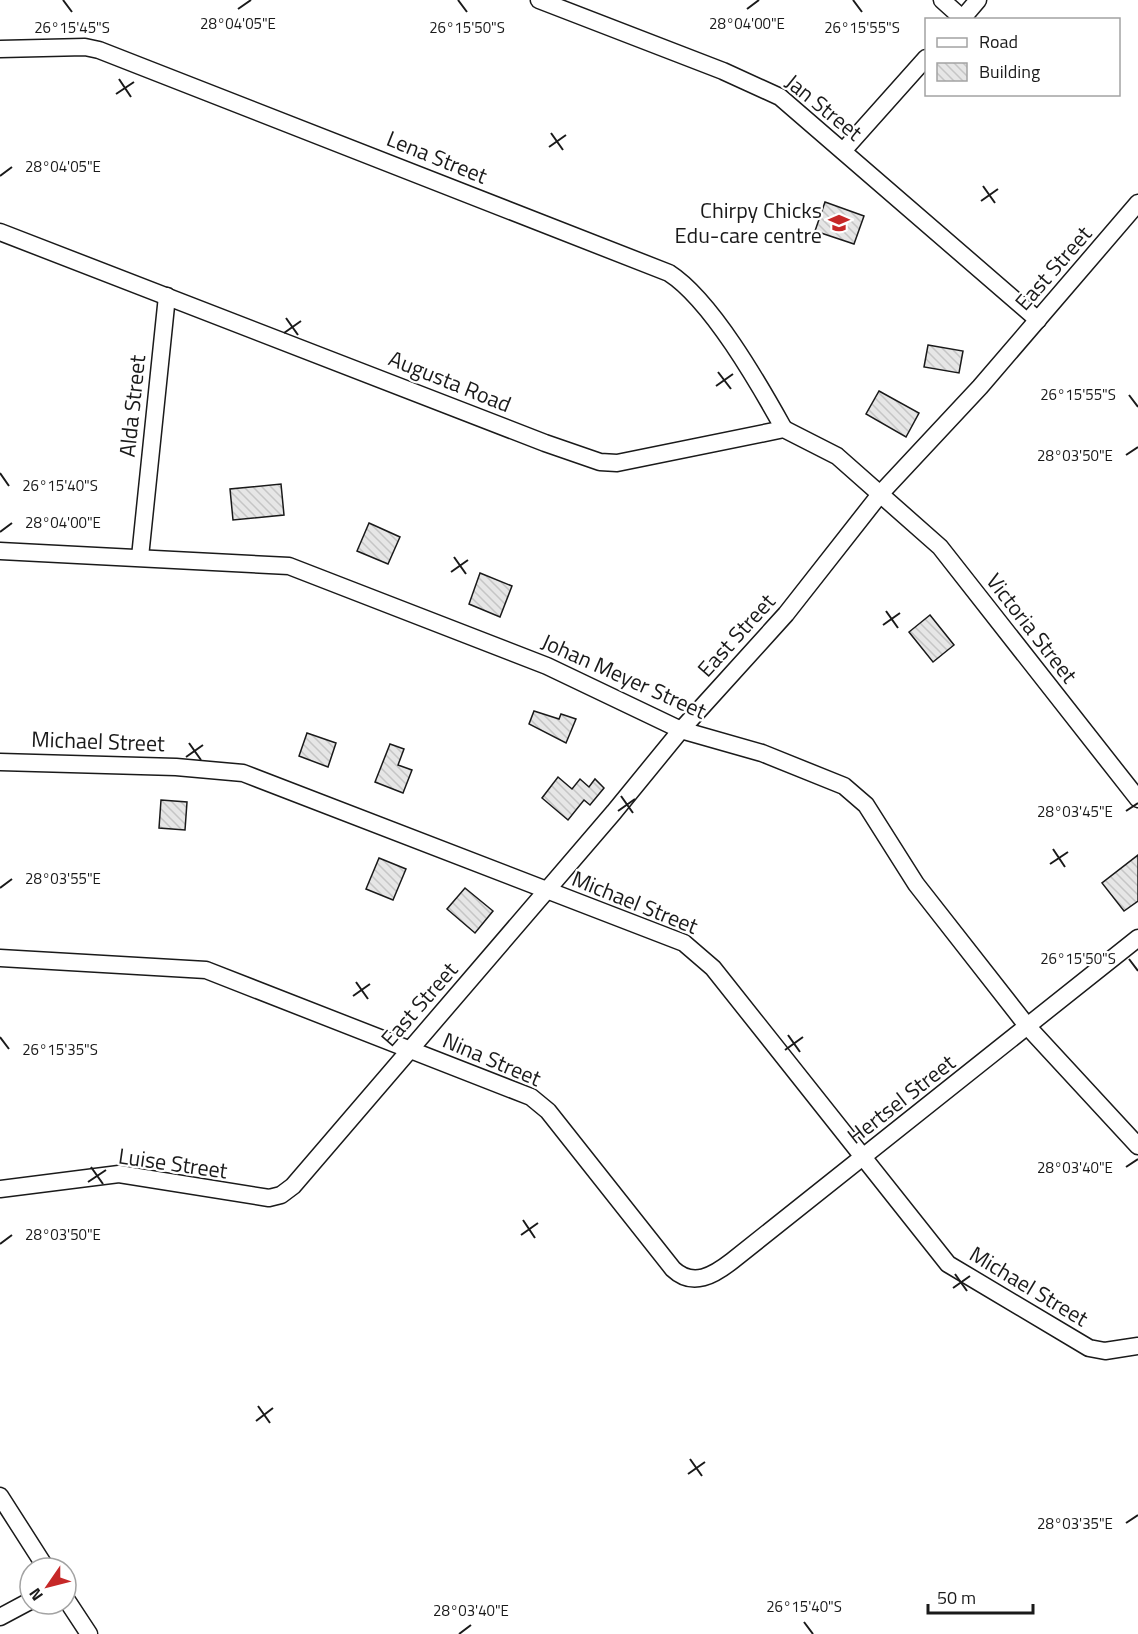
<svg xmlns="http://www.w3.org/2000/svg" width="1138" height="1634" font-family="'Titillium Web',sans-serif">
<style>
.building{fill:url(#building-back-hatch);stroke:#1a1a1a;stroke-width:1.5}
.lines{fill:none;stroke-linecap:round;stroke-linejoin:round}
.minor-casing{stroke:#1a1a1a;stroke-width:19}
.minor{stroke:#fff;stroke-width:16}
.ticks{fill:none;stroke:#1a1a1a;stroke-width:2}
.labels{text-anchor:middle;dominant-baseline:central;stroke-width:4.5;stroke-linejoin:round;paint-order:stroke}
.street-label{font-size:22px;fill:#1a1a1a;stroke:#fff}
.poi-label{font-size:22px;fill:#1a1a1a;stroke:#fff;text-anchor:end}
.ticks-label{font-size:15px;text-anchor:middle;fill:#1a1a1a;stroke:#fff;stroke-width:4.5;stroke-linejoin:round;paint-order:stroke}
</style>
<defs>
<pattern id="building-back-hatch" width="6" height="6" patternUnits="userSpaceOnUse" patternTransform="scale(1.5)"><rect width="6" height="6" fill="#e6e6e6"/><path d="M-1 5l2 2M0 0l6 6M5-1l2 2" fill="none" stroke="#c5c5c5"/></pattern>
</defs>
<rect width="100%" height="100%" fill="#fff"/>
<g class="building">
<polygon points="825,202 864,216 854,244 815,231"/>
<polygon points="928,345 963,351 959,373 924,367"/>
<polygon points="879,391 919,413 906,437 866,414"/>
<polygon points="281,484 284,515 233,520 230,489"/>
<polygon points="369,523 400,537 388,564 357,551"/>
<polygon points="480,573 512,586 500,617 469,604"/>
<polygon points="930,615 954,645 933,662 909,632"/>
<polygon points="534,711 559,719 561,714 576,719 566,743 529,724"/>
<polygon points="307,733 336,743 328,767 299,756"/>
<polygon points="390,744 404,749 398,765 412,770 403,793 375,782"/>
<polygon points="558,777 572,789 580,779 589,787 595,779 604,788 590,805 584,800 568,820 542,798"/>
<polygon points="161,800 187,802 185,830 159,828"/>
<polygon points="1138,855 1138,901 1124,911 1102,883"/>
<polygon points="379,858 406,869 393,900 366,889"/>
<polygon points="465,888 493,911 475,933 447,909"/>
</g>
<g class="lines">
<defs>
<g id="minor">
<polyline points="539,0 723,71 780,97 1038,320"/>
<polyline points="942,0 962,18"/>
<polyline points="961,20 978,0"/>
<path d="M0,49L85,47L99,50L669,273C711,300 759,384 784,429"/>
<polyline points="843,151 926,58"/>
<polyline points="0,232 545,443 600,462 617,463 784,429 837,456 940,547 1138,799"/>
<polyline points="0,551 289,566 547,666 681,730 762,753 844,786 866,805 916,884 1028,1027 1138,1146"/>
<polyline points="140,557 167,296"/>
<polyline points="0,762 176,767 243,773 684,943 713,968 948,1264 1089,1348 1105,1351 1138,1346"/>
<path d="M0,958L206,970L531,1097L548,1111L673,1269C693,1288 714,1275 732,1261L1138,938"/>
<polyline points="0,1189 119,1174 269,1198 281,1195 293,1186 614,812 681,730 786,614 881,493 980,387 1138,203"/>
<polyline points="0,1496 46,1568"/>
<polyline points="66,1599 89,1634"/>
<polyline points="0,1617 30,1601"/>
</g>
</defs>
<use href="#minor" class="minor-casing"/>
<use href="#minor" class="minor"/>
</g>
<path class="ticks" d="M63,0L72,12M458,0L467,12M853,0L862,12M238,9L251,0M747,9L759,0M119,79L131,97M116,94L134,82M551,133L563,150M549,147L566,135M0,176L12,167M983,186L995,203M981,201L998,189M286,318L298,335M284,333L301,321M718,372L731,389M716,386L733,374M1129,395L1138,407M1126,455L1138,447M0,473L9,486M0,532L12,523M454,557L466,574M451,572L468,560M886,611L898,628M883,625L900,613M189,743L201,760M186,757L203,745M621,796L633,813M618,811L635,799M1126,811L1138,803M1053,849L1065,867M1050,864L1068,852M0,888L12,879M1129,959L1138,971M356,982L368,999M353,996L370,984M788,1035L800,1052M0,1037L9,1049M785,1050L803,1037M91,1167L103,1184M1126,1167L1138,1159M88,1182L106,1170M523,1220L535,1238M521,1235L538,1223M0,1244L12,1235M955,1274L967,1291M953,1288L970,1276M258,1406L270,1423M256,1421L273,1408M690,1459L702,1476M688,1474L705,1462M1126,1523L1138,1515M804,1622L813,1634M459,1634L471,1625"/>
<defs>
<symbol id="school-bare" viewBox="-9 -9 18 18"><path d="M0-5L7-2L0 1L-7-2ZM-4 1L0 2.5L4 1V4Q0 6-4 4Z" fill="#c62828" stroke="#fff" stroke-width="2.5" paint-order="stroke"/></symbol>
</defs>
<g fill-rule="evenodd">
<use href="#school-bare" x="824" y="208" width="30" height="30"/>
</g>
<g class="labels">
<g class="street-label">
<text transform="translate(824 107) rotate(39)">Jan Street</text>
<text transform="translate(437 157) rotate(22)">Lena Street</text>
<text transform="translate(1053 268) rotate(-49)">East Street</text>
<text transform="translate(450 381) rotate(22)">Augusta Road</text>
<text transform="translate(132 406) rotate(-84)">Alda Street</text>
<text transform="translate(1032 628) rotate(52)">Victoria Street</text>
<text transform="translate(736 635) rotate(-48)">East Street</text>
<text transform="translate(624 676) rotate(24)">Johan Meyer Street</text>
<text transform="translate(98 741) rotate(2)">Michael Street</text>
<text transform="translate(635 902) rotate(22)">Michael Street</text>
<text transform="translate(419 1004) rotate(-49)">East Street</text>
<text transform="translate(492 1059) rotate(23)">Nina Street</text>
<text transform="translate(901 1099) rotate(-38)">Hertsel Street</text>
<text transform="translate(173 1163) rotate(8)">Luise Street</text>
<text transform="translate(1029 1286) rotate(31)">Michael Street</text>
</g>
<g class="poi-label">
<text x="822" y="210">Chirpy Chicks<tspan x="822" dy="25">Edu-care centre</tspan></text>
</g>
</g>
<g class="ticks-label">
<text x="238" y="29">28°04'05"E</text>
<text x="747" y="29">28°04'00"E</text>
<text x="862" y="33">26°15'55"S</text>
<text x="72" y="33">26°15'45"S</text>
<text x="467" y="33">26°15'50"S</text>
<text x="63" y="172">28°04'05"E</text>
<text x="1078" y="400">26°15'55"S</text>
<text x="1075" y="461">28°03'50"E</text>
<text x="60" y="491">26°15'40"S</text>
<text x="63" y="528">28°04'00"E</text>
<text x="1075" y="817">28°03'45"E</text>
<text x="63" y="884">28°03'55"E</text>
<text x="1078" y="964">26°15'50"S</text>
<text x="60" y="1055">26°15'35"S</text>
<text x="1075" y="1173">28°03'40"E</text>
<text x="63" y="1240">28°03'50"E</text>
<text x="1075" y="1529">28°03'35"E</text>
<text x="804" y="1612">26°15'40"S</text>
<text x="471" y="1616">28°03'40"E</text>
</g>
<rect x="925" y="18" width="195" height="78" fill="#ffffff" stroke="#a3a3a3" stroke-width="1.5"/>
<rect x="937" y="38" width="30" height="9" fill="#ffffff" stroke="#a3a3a3" stroke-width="1.5"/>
<text x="979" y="48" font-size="18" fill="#1a1a1a">Road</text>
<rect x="937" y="63" width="30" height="18" fill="url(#building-back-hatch)" stroke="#a3a3a3" stroke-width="1.5"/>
<text x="979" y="78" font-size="18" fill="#1a1a1a">Building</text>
<g transform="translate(48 1586) rotate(235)"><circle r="28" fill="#ffffff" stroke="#a3a3a3" stroke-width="1.5"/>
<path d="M0-4.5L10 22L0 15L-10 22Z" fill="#c62828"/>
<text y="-9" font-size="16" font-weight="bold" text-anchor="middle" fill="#1a1a1a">N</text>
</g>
<path d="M928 1604v9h105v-9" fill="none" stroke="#1a1a1a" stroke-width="3"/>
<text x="937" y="1604" font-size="18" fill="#1a1a1a" stroke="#ffffff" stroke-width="4.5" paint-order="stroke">50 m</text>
</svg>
